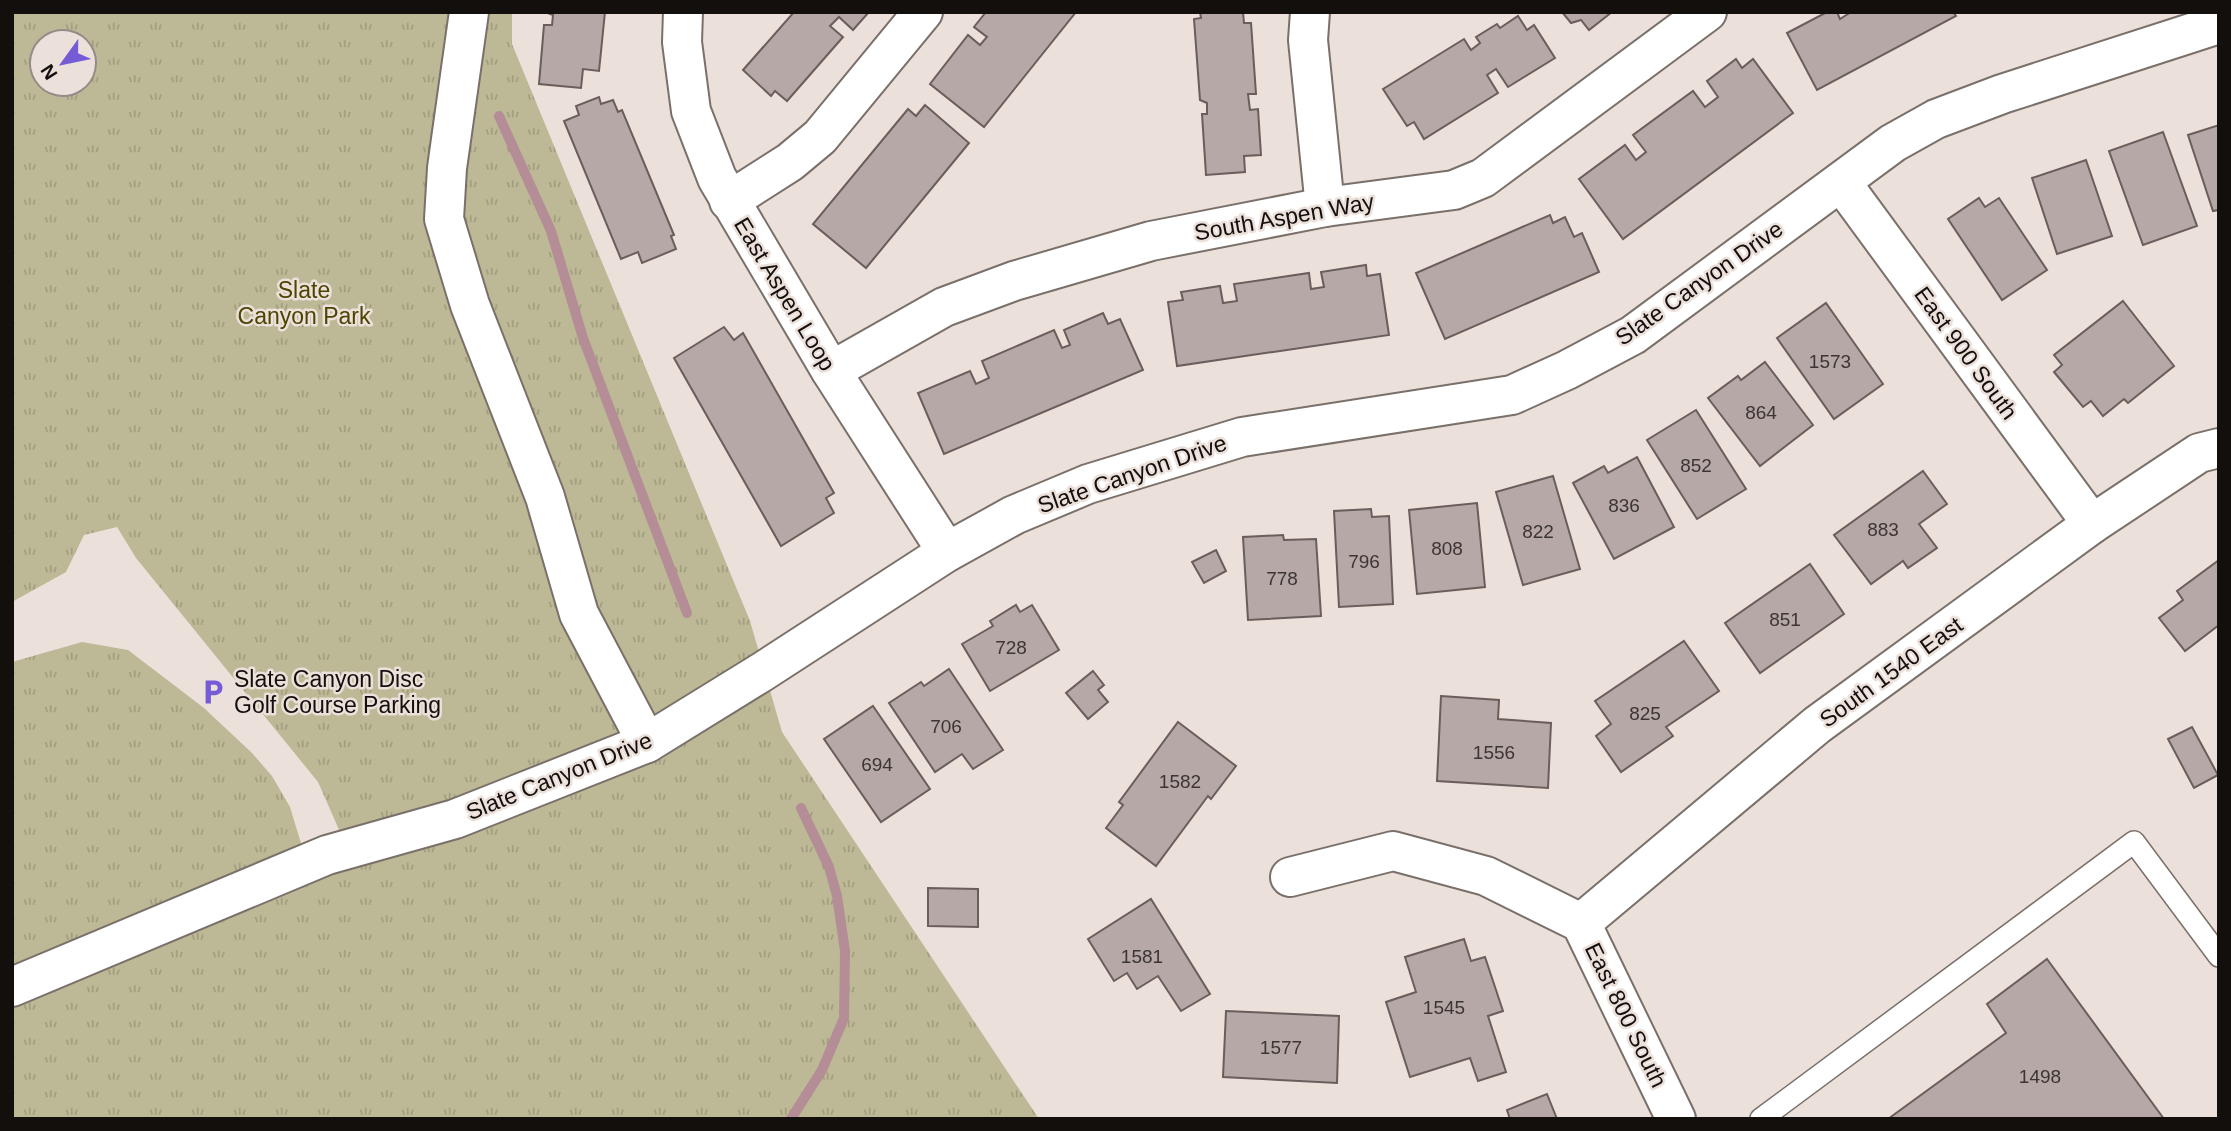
<svg xmlns="http://www.w3.org/2000/svg" width="2231" height="1131" font-family="Helvetica,sans-serif">
<style>
.park{fill:url(#park-tufts);fill-rule:evenodd}
.lines{fill:none;stroke-linecap:round;stroke-linejoin:round}
.stream{stroke:#b48d96;stroke-width:10}
.building{fill:#b5a8a6;stroke:#6a5e5c;stroke-width:2}
.service-casing{stroke:#7a706a;stroke-width:24}
.minor-casing{stroke:#7a706a;stroke-width:42}
.tertiary-casing{stroke:#7a706a;stroke-width:42}
.service{stroke:#fff;stroke-width:21}
.minor{stroke:#fff;stroke-width:38}
.tertiary{stroke:#fff;stroke-width:38}
.labels{text-anchor:middle;dominant-baseline:central;stroke-width:5;stroke-linejoin:round;paint-order:stroke}
.number-label{font-size:19px;fill:#3c3533}
.street-label{font-size:23px;fill:#130f0d;stroke:#ece0da}
.park-label{font-size:23px;fill:#4c4401;stroke:#ece0da}
.poi-label{font-size:23px;fill:#130f0d;stroke:#ece0da;text-anchor:start}
</style>
<defs>
<pattern id="park-tufts" width="24" height="20" patternUnits="userSpaceOnUse" patternTransform="scale(1.75)"><rect width="24" height="20" fill="#bdb996"/><path d="M3 7l-1-3M5 7V3M7 7l1-3M15 17l-1-3M17 17v-4M19 17l1-3" fill="none" stroke="#a29e80"/></pattern>
</defs>
<rect width="100%" height="100%" fill="#ece0da"/>
<path class="park" d="M12,12H512V44L750,621L782,732L1039,1119H12V662L82,642L128,650L204,708L252,753L272,776L290,807L307,863L347,848L318,782L136,558L117,527L84,535L66,572L12,602ZM42,42H84V84H42Z"/>
<g class="lines">
<g class="stream">
<polyline points="499,116 551,231 583,338 687,613"/>
<polyline points="791,1119 822,1070 844,1018 845,951 837,896 829,867 801,808"/>
</g>
</g>
<g class="building">
<polygon points="545,12 605,12 599,71 583,69 581,88 539,84 544,25 552,25 553,15"/>
<polygon points="794,12 869,12 853,30 839,17 830,26 843,37 787,101 775,91 771,96 743,70"/>
<polygon points="986,12 1076,12 984,127 930,84 968,35 980,45 987,37 974,27"/>
<polygon points="1200,12 1243,12 1244,23 1251,23 1256,94 1248,94 1250,110 1258,109 1261,155 1244,156 1245,172 1206,175 1202,114 1207,114 1207,103 1200,100 1194,19 1201,18"/>
<polygon points="1562,12 1612,12 1589,30 1581,20 1571,23"/>
<polygon points="1827,12 1837,12 1840,19 1851,12 1953,12 1956,16 1817,90 1787,33"/>
<polygon points="1518,16 1527,30 1534,25 1555,58 1508,87 1496,69 1487,75 1498,93 1424,139 1414,122 1407,126 1383,89 1464,39 1471,50 1480,43 1476,37 1497,24 1500,28"/>
<polygon points="1736,59 1742,68 1753,59 1793,113 1623,239 1579,179 1625,145 1636,160 1646,152 1633,135 1693,91 1705,107 1718,97 1707,81"/>
<polygon points="599,97 601,104 613,100 618,112 622,110 674,235 671,236 676,249 642,263 638,252 621,259 564,121 579,115 576,106"/>
<polygon points="925,105 969,143 866,268 813,224 908,109 916,116"/>
<polygon points="2219,125 2219,210 2213,211 2188,135"/>
<polygon points="2163,132 2197,226 2143,245 2109,151"/>
<polygon points="2086,160 2112,236 2057,254 2032,178"/>
<polygon points="1979,198 1985,207 1999,198 2047,270 2002,300 1948,219"/>
<polygon points="1550,215 1553,223 1565,217 1574,237 1582,233 1599,272 1445,339 1416,273"/>
<polygon points="1366,265 1367,276 1380,274 1389,335 1177,366 1168,302 1183,300 1181,292 1220,286 1223,303 1237,301 1234,284 1309,273 1311,289 1324,287 1321,272"/>
<polygon points="2123,301 2174,366 2128,403 2124,399 2103,416 2091,401 2083,407 2054,372 2062,365 2054,355"/>
<polygon points="1826,303 1883,384 1834,419 1777,338"/>
<polygon points="1103,313 1108,324 1120,319 1143,370 944,454 918,393 970,371 976,384 989,378 982,361 1054,330 1062,348 1070,345 1064,330"/>
<polygon points="724,327 734,340 743,333 834,493 826,498 834,513 781,546 674,358"/>
<polygon points="1765,362 1813,425 1760,466 1708,398 1738,376 1741,380"/>
<polygon points="1696,410 1746,489 1697,519 1647,440"/>
<polygon points="1637,457 1674,527 1614,559 1573,483 1604,466 1608,473"/>
<polygon points="1923,471 1947,504 1919,524 1937,548 1908,568 1903,561 1871,584 1834,535"/>
<polygon points="1553,476 1580,569 1523,585 1496,492"/>
<polygon points="1477,503 1485,587 1417,594 1409,510"/>
<polygon points="1371,509 1372,517 1389,516 1393,604 1339,607 1334,511"/>
<polygon points="1283,535 1284,540 1316,539 1321,616 1248,620 1243,537"/>
<polygon points="1216,550 1226,571 1204,583 1192,562"/>
<polygon points="2219,560 2219,625 2185,651 2159,618 2183,600 2177,591"/>
<polygon points="1810,564 1844,614 1760,673 1725,623"/>
<polygon points="1016,605 1020,612 1032,605 1059,650 990,691 962,644 993,626 990,621"/>
<polygon points="1684,641 1719,691 1666,727 1673,736 1621,772 1596,736 1611,724 1595,701"/>
<polygon points="949,669 1003,750 973,769 962,754 935,772 889,703 921,682 924,686"/>
<polygon points="1093,671 1104,685 1098,690 1108,702 1088,719 1066,693"/>
<polygon points="1441,696 1499,700 1498,719 1551,723 1548,788 1437,781"/>
<polygon points="873,706 930,789 881,822 824,739"/>
<polygon points="1178,722 1236,766 1211,799 1208,796 1156,866 1106,828 1123,805 1119,802"/>
<polygon points="2192,727 2218,775 2194,788 2168,739"/>
<polygon points="928,888 978,889 978,927 928,926"/>
<polygon points="1151,899 1210,994 1181,1011 1158,976 1137,989 1127,973 1114,981 1088,939"/>
<polygon points="1464,939 1471,961 1485,957 1503,1011 1488,1016 1506,1072 1478,1081 1470,1058 1410,1077 1386,1002 1416,992 1405,957"/>
<polygon points="2047,959 2164,1119 1888,1119 2006,1033 1987,1004"/>
<polygon points="1226,1011 1339,1016 1337,1083 1223,1077"/>
<polygon points="1547,1094 1557,1119 1510,1119 1507,1110"/>
</g>
<g class="lines">
<defs>
<polyline id="service" points="1761,1119 2134,842 2219,956"/>
<g id="minor">
<polyline points="469,12 447,168 444,219 470,305 545,497 579,614 647,743"/>
<polyline points="683,12 682,42 691,111 717,178 831,371 947,552"/>
<polyline points="1310,12 1308,40 1325,207"/>
<polyline points="1841,182 2092,524"/>
<polyline points="729,201 790,162 820,137 923,12"/>
<polyline points="831,371 944,307 1014,281 1151,241 1325,207 1454,190 1483,178 1707,12"/>
<polyline points="1290,877 1393,851 1486,876 1581,923 1676,1119"/>
<polyline points="1581,923 1817,725 2092,524 2199,453 2219,448"/>
</g>
<polyline id="tertiary" points="12,987 327,855 455,819 647,743 762,672 947,552 1014,515 1088,484 1242,437 1512,395 1567,370 1633,335 1893,143 1936,119 2002,94 2219,24"/>
</defs>
<use href="#service" class="service-casing"/>
<use href="#minor" class="minor-casing"/>
<use href="#tertiary" class="tertiary-casing"/>
<use href="#service" class="service"/>
<use href="#minor" class="minor"/>
<use href="#tertiary" class="tertiary"/>
</g>
<defs>
<symbol id="parking-bare" viewBox="-9 -9 18 18"><path d="M-3.5-5.5H1a3.5 3.5 0 0 1 0 7H-1V5.5H-3.5ZM-1-3.4V-.6H.8a1.4 1.4 0 0 0 0-2.8Z" fill="#755cd6" stroke="#ece0da" stroke-width="2.5" paint-order="stroke"/></symbol>
</defs>
<g fill-rule="evenodd">
<use href="#parking-bare" x="194" y="673" width="38" height="38"/>
</g>
<g class="labels">
<g class="number-label">
<text x="1830" y="361">1573</text>
<text x="1761" y="412">864</text>
<text x="1696" y="465">852</text>
<text x="1624" y="505">836</text>
<text x="1883" y="529">883</text>
<text x="1538" y="531">822</text>
<text x="1447" y="548">808</text>
<text x="1364" y="561">796</text>
<text x="1282" y="578">778</text>
<text x="1785" y="619">851</text>
<text x="1011" y="647">728</text>
<text x="1645" y="713">825</text>
<text x="946" y="726">706</text>
<text x="1494" y="752">1556</text>
<text x="877" y="764">694</text>
<text x="1180" y="781">1582</text>
<text x="1142" y="956">1581</text>
<text x="1444" y="1007">1545</text>
<text x="1281" y="1047">1577</text>
<text x="2040" y="1076">1498</text>
</g>
<g class="street-label">
<text transform="translate(1284 217) rotate(-10)">South Aspen Way</text>
<text transform="translate(1699 283) rotate(-35)">Slate Canyon Drive</text>
<text transform="translate(785 294) rotate(59)">East Aspen Loop</text>
<text transform="translate(1966 353) rotate(54)">East 900 South</text>
<text transform="translate(1132 474) rotate(-19)">Slate Canyon Drive</text>
<text transform="translate(1891 672) rotate(-36)">South 1540 East</text>
<text transform="translate(559 776) rotate(-22)">Slate Canyon Drive</text>
<text transform="translate(1626 1015) rotate(64)">East 800 South</text>
</g>
<g class="park-label">
<text x="304" y="290">Slate<tspan x="304" dy="26">Canyon Park</tspan></text>
</g>
<g class="poi-label">
<text x="234" y="679">Slate Canyon Disc<tspan x="234" dy="26">Golf Course Parking</tspan></text>
</g>
</g>
<rect width="2231" height="1131" fill="none" stroke="#130f0d" stroke-width="28"/>
<g transform="translate(63 63) rotate(237)"><circle r="33" fill="#ece0da" stroke="#958c88" stroke-width="2"/>
<path d="M0-5L12 26L0 18L-12 26Z" fill="#755cd6"/>
<text y="-10" font-size="19" font-weight="bold" text-anchor="middle" fill="#130f0d">N</text>
</g>
</svg>
